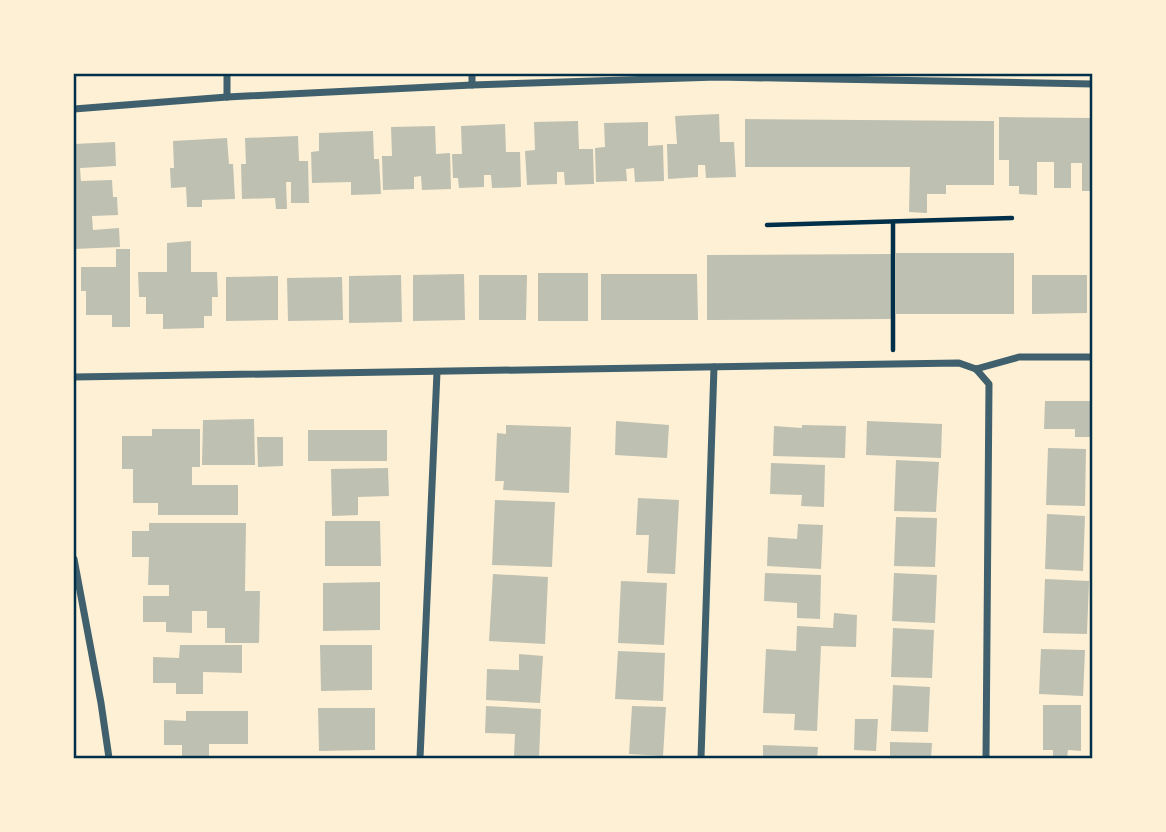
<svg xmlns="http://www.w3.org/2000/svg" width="1166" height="832" font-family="'DejaVu Sans',sans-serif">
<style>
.building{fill:#bec0b2}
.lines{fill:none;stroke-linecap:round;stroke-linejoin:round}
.path{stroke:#003049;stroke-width:4.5}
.minor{stroke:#3f606c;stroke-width:7}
.neatline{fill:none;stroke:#003049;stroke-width:2.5}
</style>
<rect width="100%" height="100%" fill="#fdf0d5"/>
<g class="building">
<polygon points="719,114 720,142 734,142 736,177 706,178 705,165 698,165 698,177 668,179 667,144 677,144 675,116"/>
<polygon points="999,117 1092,118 1092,191 1082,191 1082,163 1071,163 1071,188 1054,188 1054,162 1037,162 1037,195 1019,194 1019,186 1009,186 1009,160 999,160"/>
<polygon points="745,119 994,121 994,185 946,185 946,194 927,194 927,213 909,212 910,167 745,167"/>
<polygon points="578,121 579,149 593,149 594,184 565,185 564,172 557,172 557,184 527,185 525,151 535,150 534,122"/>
<polygon points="648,122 648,146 663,145 664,181 635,182 634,168 626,169 627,181 596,182 595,148 605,147 604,123"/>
<polygon points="505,124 506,152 520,152 521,187 492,188 491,175 484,175 484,187 459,188 458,178 453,178 452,154 462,154 461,126"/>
<polygon points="435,126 436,154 450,153 451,189 422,190 421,176 414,177 414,189 383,190 382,156 392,156 391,127"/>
<polygon points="373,131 374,159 379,159 381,194 351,195 351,182 312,183 311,152 319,151 319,133"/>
<polygon points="298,136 299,161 308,161 309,203 291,203 291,182 286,182 287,209 276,209 275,198 242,199 241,164 246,164 245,138"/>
<polygon points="227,138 229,164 233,164 235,199 202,200 202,207 187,207 186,187 171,188 170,168 174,168 173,141"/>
<polygon points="115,142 116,166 80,168 81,181 112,180 113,197 117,197 118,215 92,216 93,230 119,228 120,247 74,249 74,144"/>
<polygon points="191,241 191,272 217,272 218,297 212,297 212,316 204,316 204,328 163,329 163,314 146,314 146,297 139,297 138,272 167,272 167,243"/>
<polygon points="116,249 130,249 130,327 112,327 112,315 86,315 86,291 81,291 81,267 116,267"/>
<rect x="896" y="253" width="118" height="61"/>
<polygon points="891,254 891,319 707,320 707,255"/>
<rect x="538" y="273" width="50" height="48"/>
<polygon points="464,274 465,320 413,321 413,275"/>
<polygon points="601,274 697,274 698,320 601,320"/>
<polygon points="401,275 402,322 349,323 349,276"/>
<polygon points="479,275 527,275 526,320 479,320"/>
<polygon points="1032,275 1087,275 1087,313 1032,314"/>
<polygon points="278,276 278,320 226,321 226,277"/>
<polygon points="342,277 343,320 288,321 287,278"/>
<polygon points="1045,401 1092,401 1092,437 1075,437 1075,429 1044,429"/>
<polygon points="254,419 255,465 202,465 203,420"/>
<polygon points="616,421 669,425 667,458 615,455"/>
<polygon points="867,421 942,424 941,458 866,455"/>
<polygon points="506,425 571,427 569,493 503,490 504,481 495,481 497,433 506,434"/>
<polygon points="802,425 846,426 845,458 773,456 774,426 802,428"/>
<polygon points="152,429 200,429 200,467 192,467 192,485 238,485 238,515 158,515 158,503 133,503 133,469 122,469 122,436 152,436"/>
<rect x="308" y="430" width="79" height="31"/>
<polygon points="257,437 283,437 283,466 258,467"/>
<polygon points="1048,448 1086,449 1085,506 1046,505"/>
<polygon points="896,460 939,462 936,512 894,511"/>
<polygon points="771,463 825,465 824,507 801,506 802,495 770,494"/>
<polygon points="388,468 389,496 358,497 358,515 332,516 331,469"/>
<polygon points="638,498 679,500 675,574 647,573 649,535 636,535"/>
<polygon points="495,500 555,502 552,567 492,565"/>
<polygon points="1047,514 1085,516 1083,571 1045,569"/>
<polygon points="896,517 937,518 935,567 894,566"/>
<polygon points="325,521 380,521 381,566 325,566"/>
<polygon points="149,523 246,523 245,591 260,591 259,643 225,643 225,628 207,628 207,611 192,611 192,633 166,632 166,622 143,622 143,596 169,596 169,585 148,585 149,557 132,557 132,531 149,531"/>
<polygon points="798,524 823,525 821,569 767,566 768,537 797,539"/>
<polygon points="765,573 821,575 820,619 797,618 797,603 764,601"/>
<polygon points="894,573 937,575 935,623 892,621"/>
<polygon points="493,574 548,577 545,644 489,641"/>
<polygon points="1045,579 1089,581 1087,634 1043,633"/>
<polygon points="621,581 667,583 664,645 618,643"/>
<polygon points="380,582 380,630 323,631 323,583"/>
<polygon points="834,613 857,615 856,647 821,646 817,731 794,730 795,714 763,713 766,649 796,651 797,626 833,628"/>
<polygon points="893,628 934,630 932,678 891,677"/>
<polygon points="180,645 242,645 242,673 203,672 203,694 176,694 176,683 153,683 153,657 179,658"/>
<polygon points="320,645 372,645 372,690 321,691"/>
<polygon points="1041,649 1085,650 1083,696 1039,694"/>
<polygon points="618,651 665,653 663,701 615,699"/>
<polygon points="519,654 543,656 540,703 486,700 487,669 519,670"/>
<polygon points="893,685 930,687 928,732 891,731"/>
<polygon points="1043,705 1081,705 1081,751 1068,750 1067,758 1053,758 1053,750 1043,750"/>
<polygon points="486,706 541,709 539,758 514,757 515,734 485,733"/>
<polygon points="632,706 666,707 663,756 629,754"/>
<polygon points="318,708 375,708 375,750 319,751"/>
<polygon points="186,711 248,711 248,744 209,744 209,758 182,758 182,745 164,745 164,720 186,721"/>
<polygon points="855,719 878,719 876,751 854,750"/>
<polygon points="890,742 932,743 931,758 890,758"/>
<polygon points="763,745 818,747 817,758 763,758"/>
</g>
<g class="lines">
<g class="path">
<polyline points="767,225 1012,218"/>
<polyline points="893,350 893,222"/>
</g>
<g class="minor">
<polyline points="472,85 472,74"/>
<polyline points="227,97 227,74"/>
<polyline points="74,109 227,97 472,85 717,77 1092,84"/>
<polyline points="976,369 989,384 986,758"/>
<polyline points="976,369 1019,357 1092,357"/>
<polyline points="74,377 959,363 976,369"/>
<polyline points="74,559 101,703 109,758"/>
<polyline points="420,758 437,372"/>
<polyline points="701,758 714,367"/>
</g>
</g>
<rect width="1166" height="832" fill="none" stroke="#fdf0d5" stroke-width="150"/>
<rect x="75" y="75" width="1016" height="682" class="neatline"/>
</svg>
